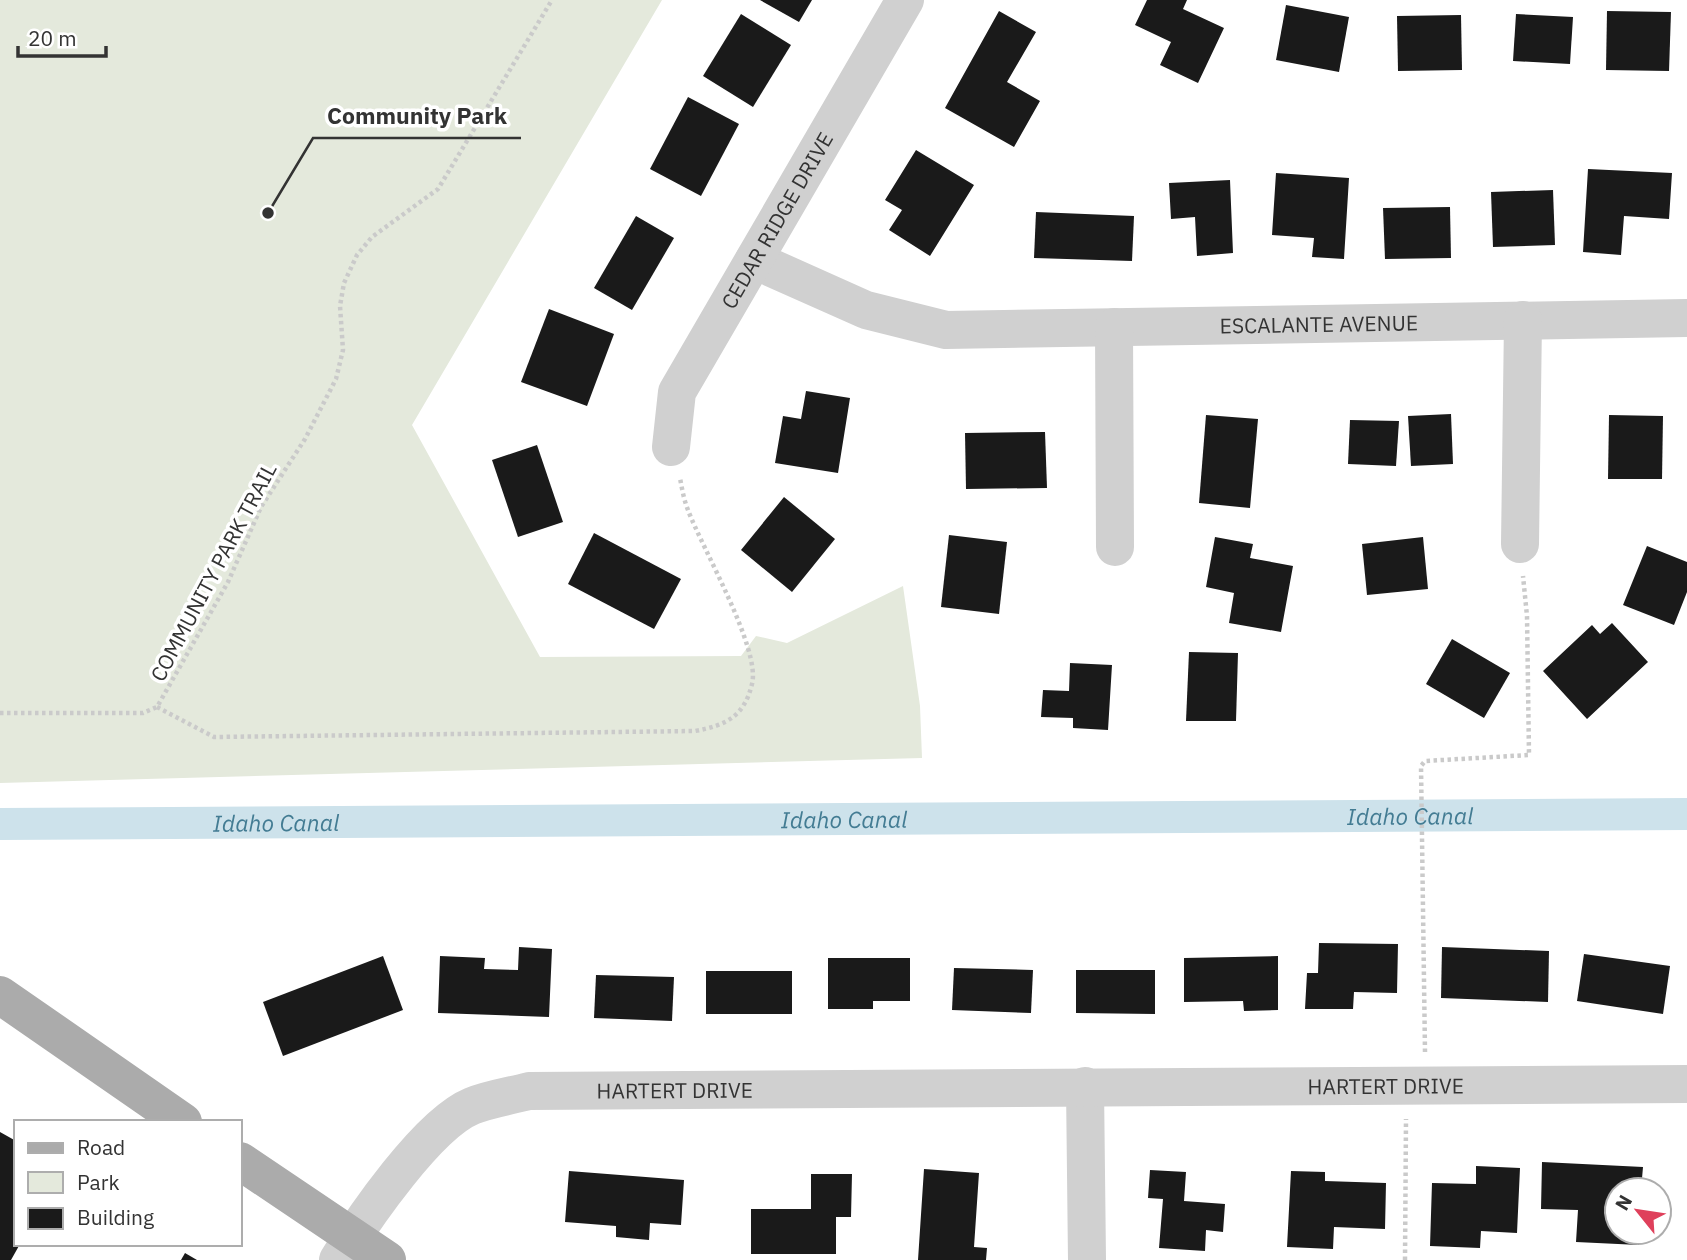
<svg xmlns="http://www.w3.org/2000/svg" width="1687" height="1260" font-family="'IBM Plex Sans',sans-serif">
<style>
.green{fill:#e4e9dc}
.lines{fill:none;stroke-linecap:round;stroke-linejoin:round}
.canal{stroke:#cde2eb;stroke-width:32}
.building{fill:#1a1a1a}
.path{stroke:#cacaca;stroke-width:4.5;stroke-dasharray:3.5 3.5;stroke-linecap:butt}
.minor{stroke:#d0d0d0;stroke-width:38}
.major{stroke:#ababab;stroke-width:38}
.labels{text-anchor:middle;dominant-baseline:central;stroke-width:7;stroke-linejoin:round;paint-order:stroke}
.street-label{font-size:21px;fill:#333;stroke:#fff}
.water-label{font-size:23px;font-style:italic;fill:#437c93;stroke:#fff}
.leader{fill:none;stroke:#333;stroke-width:2.5}
.callout-dot{fill:#333;stroke:#fff;stroke-width:2.5}
.callout-label{font-size:23px;text-anchor:middle;font-weight:bold;fill:#333;stroke:#fff;stroke-width:7;stroke-linejoin:round;paint-order:stroke}
</style>
<rect width="100%" height="100%" fill="#fff"/>
<polygon class="green" points="0,0 662,0 412,425 540,657 741,656 756,636 787,643 903,586 920,706 922,758 0,783"/>
<g class="lines">
<path class="canal" id="s1" d="M0,824L1687,814"/>
</g>
<g class="building">
<polygon points="760,0 812,0 799,22"/>
<polygon points="1147,0 1187,0 1183,9 1224,28 1198,83 1160,65 1171,42 1135,25"/>
<polygon points="1286,5 1349,17 1339,72 1276,60"/>
<polygon points="999,11 1036,32 1007,82 1040,101 1014,147 945,108"/>
<polygon points="1607,11 1671,12 1669,71 1606,70"/>
<polygon points="741,14 791,45 753,107 703,76"/>
<polygon points="1516,14 1573,17 1570,64 1513,61"/>
<polygon points="1461,15 1462,70 1398,71 1397,16"/>
<polygon points="688,97 739,124 701,196 650,169"/>
<polygon points="916,150 974,185 930,256 889,230 902,210 885,200"/>
<polygon points="1588,169 1672,173 1669,219 1624,216 1621,255 1583,252"/>
<polygon points="1276,173 1349,178 1344,259 1312,257 1314,238 1272,235"/>
<polygon points="1230,180 1233,253 1197,256 1195,217 1171,219 1169,183"/>
<polygon points="1553,190 1555,245 1493,247 1491,192"/>
<polygon points="1450,207 1451,258 1385,259 1383,208"/>
<polygon points="1036,212 1134,216 1132,261 1034,258"/>
<polygon points="636,216 674,238 632,310 594,288"/>
<polygon points="549,309 614,334 587,406 521,382"/>
<polygon points="806,391 850,398 838,473 775,463 783,416 801,419"/>
<polygon points="1451,414 1453,464 1411,466 1408,416"/>
<polygon points="1206,415 1258,419 1250,508 1199,503"/>
<polygon points="1609,415 1663,416 1662,479 1608,479"/>
<polygon points="1350,420 1399,421 1396,466 1348,464"/>
<polygon points="1045,432 1047,488 966,489 965,433"/>
<polygon points="537,445 563,522 518,537 492,460"/>
<polygon points="784,497 835,539 792,592 741,550"/>
<polygon points="594,533 681,579 654,629 568,584"/>
<polygon points="949,535 1007,542 999,614 941,607"/>
<polygon points="1215,537 1253,544 1250,558 1293,566 1281,632 1229,623 1234,593 1206,587"/>
<polygon points="1423,537 1428,589 1367,595 1362,544"/>
<polygon points="1647,546 1687,562 1687,592 1674,625 1623,605"/>
<polygon points="1612,623 1648,662 1587,719 1543,671 1592,625 1600,634"/>
<polygon points="1452,639 1510,673 1484,718 1426,684"/>
<polygon points="1189,652 1238,653 1236,721 1186,721"/>
<polygon points="1070,663 1112,665 1108,730 1073,728 1073,718 1041,717 1043,690 1069,691"/>
<polygon points="1319,943 1398,944 1397,993 1354,992 1353,1009 1305,1009 1307,973 1318,973"/>
<polygon points="519,947 552,949 549,1017 438,1013 440,956 485,958 484,969 518,970"/>
<polygon points="1442,947 1549,951 1548,1002 1441,998"/>
<polygon points="1584,954 1670,966 1663,1014 1577,1001"/>
<polygon points="383,956 403,1010 283,1056 263,1002"/>
<polygon points="1278,956 1278,1010 1244,1011 1243,1001 1184,1002 1184,958"/>
<polygon points="828,958 910,958 910,1001 873,1001 873,1009 828,1009"/>
<polygon points="954,968 1033,970 1031,1013 952,1010"/>
<polygon points="1076,970 1155,970 1155,1014 1076,1013"/>
<rect x="706" y="971" width="86" height="43"/>
<polygon points="596,975 674,977 672,1021 594,1018"/>
<polygon points="0,1132 16,1141 16,1244 20,1244 11,1260 0,1260"/>
<polygon points="1542,1162 1643,1167 1641,1190 1617,1190 1617,1232 1639,1232 1639,1245 1576,1242 1578,1210 1541,1209"/>
<polygon points="1476,1166 1520,1168 1517,1233 1481,1231 1480,1248 1430,1246 1432,1183 1476,1184"/>
<polygon points="924,1169 979,1173 974,1247 987,1248 986,1260 918,1260"/>
<polygon points="1150,1170 1186,1172 1184,1201 1225,1204 1223,1232 1206,1230 1205,1251 1159,1248 1163,1199 1148,1198"/>
<polygon points="569,1171 684,1180 681,1225 650,1223 649,1240 616,1237 616,1226 565,1222"/>
<polygon points="1291,1171 1325,1172 1325,1181 1386,1183 1385,1229 1334,1227 1333,1249 1287,1247"/>
<polygon points="811,1174 852,1174 851,1217 836,1217 836,1254 751,1254 751,1209 811,1209"/>
<polygon points="185,1253 197,1260 181,1260"/>
</g>
<g class="lines">
<g class="path">
<path d="M157,707L214,737L695,731C726,725 744,717 752,684C761,649 702,548 688,510C684,500 682,489 680,478"/>
<polyline points="0,713 143,713 157,707 228,582 261,507 305,439 336,379 343,350 340,306 344,283 357,255 372,237 438,189 552,0"/>
<polyline points="1425,1052 1421,766 1425,761 1529,755 1527,616 1523,576"/>
<polyline points="1405,1260 1406,1119"/>
</g>
<g class="minor">
<path id="s2" d="M754,260L866,310L946,330L1687,318"/>
<polyline points="1114,327 1115,547"/>
<path id="s3" d="M671,447L677,392L905,0"/>
<polyline points="1520,544 1523,320"/>
<polyline points="1085,1086 1087,1260"/>
<path id="s4" d="M338,1260C363,1219 428,1124 472,1106C489,1099 510,1096 529,1091L1687,1084"/>
</g>
<g class="major">
<polyline points="0,995 183,1122"/>
<polyline points="240,1161 387,1260"/>
</g>
</g>
<g class="labels">
<g class="street-label">
<text stroke="none"><textPath href="#s3" startOffset="254">CEDAR RIDGE DRIVE</textPath></text>
<text stroke="none"><textPath href="#s2" startOffset="578">ESCALANTE AVENUE</textPath></text>
<text transform="translate(213 572) rotate(-62)">COMMUNITY PARK TRAIL</text>
<text stroke="none"><textPath href="#s4" startOffset="1122">HARTERT DRIVE</textPath></text>
<text stroke="none"><textPath href="#s4" startOffset="411">HARTERT DRIVE</textPath></text>
</g>
<g class="water-label">
<text stroke="none"><textPath href="#s1" startOffset="1410">Idaho Canal</textPath></text>
<text stroke="none"><textPath href="#s1" startOffset="844">Idaho Canal</textPath></text>
<text stroke="none"><textPath href="#s1" startOffset="276">Idaho Canal</textPath></text>
</g>
</g>
<path class="leader" d="M268 213L313 138H521"/>
<circle class="callout-dot" cx="268" cy="213" r="7"/>
<g class="callout-label">
<text x="417" y="124">Community Park</text>
</g>
<rect x="14" y="1120" width="228" height="126" fill="#ffffff" stroke="#adadad" stroke-width="2"/>
<rect x="28" y="1143" width="35" height="10" fill="#ababab" stroke="#adadad" stroke-width="2"/>
<text x="77" y="1155" font-size="21" fill="#333333">Road</text>
<rect x="28" y="1172" width="35" height="21" fill="#e4e9dc" stroke="#adadad" stroke-width="2"/>
<text x="77" y="1190" font-size="21" fill="#333333">Park</text>
<rect x="28" y="1208" width="35" height="21" fill="#1a1a1a" stroke="#adadad" stroke-width="2"/>
<text x="77" y="1225" font-size="21" fill="#333333">Building</text>
<g transform="translate(1638 1211) rotate(300)"><circle r="33" fill="#ffffff" stroke="#adadad" stroke-width="2"/>
<path d="M0-5L12 26L0 18L-12 26Z" fill="#df405b"/>
<text y="-10" font-size="19" font-weight="bold" text-anchor="middle" fill="#333333">N</text>
</g>
<path d="M18 46v10h88v-10" fill="none" stroke="#333333" stroke-width="3.5"/>
<text x="28" y="46" font-size="21" fill="#333333" stroke="#ffffff" stroke-width="5" paint-order="stroke">20 m</text>
</svg>
